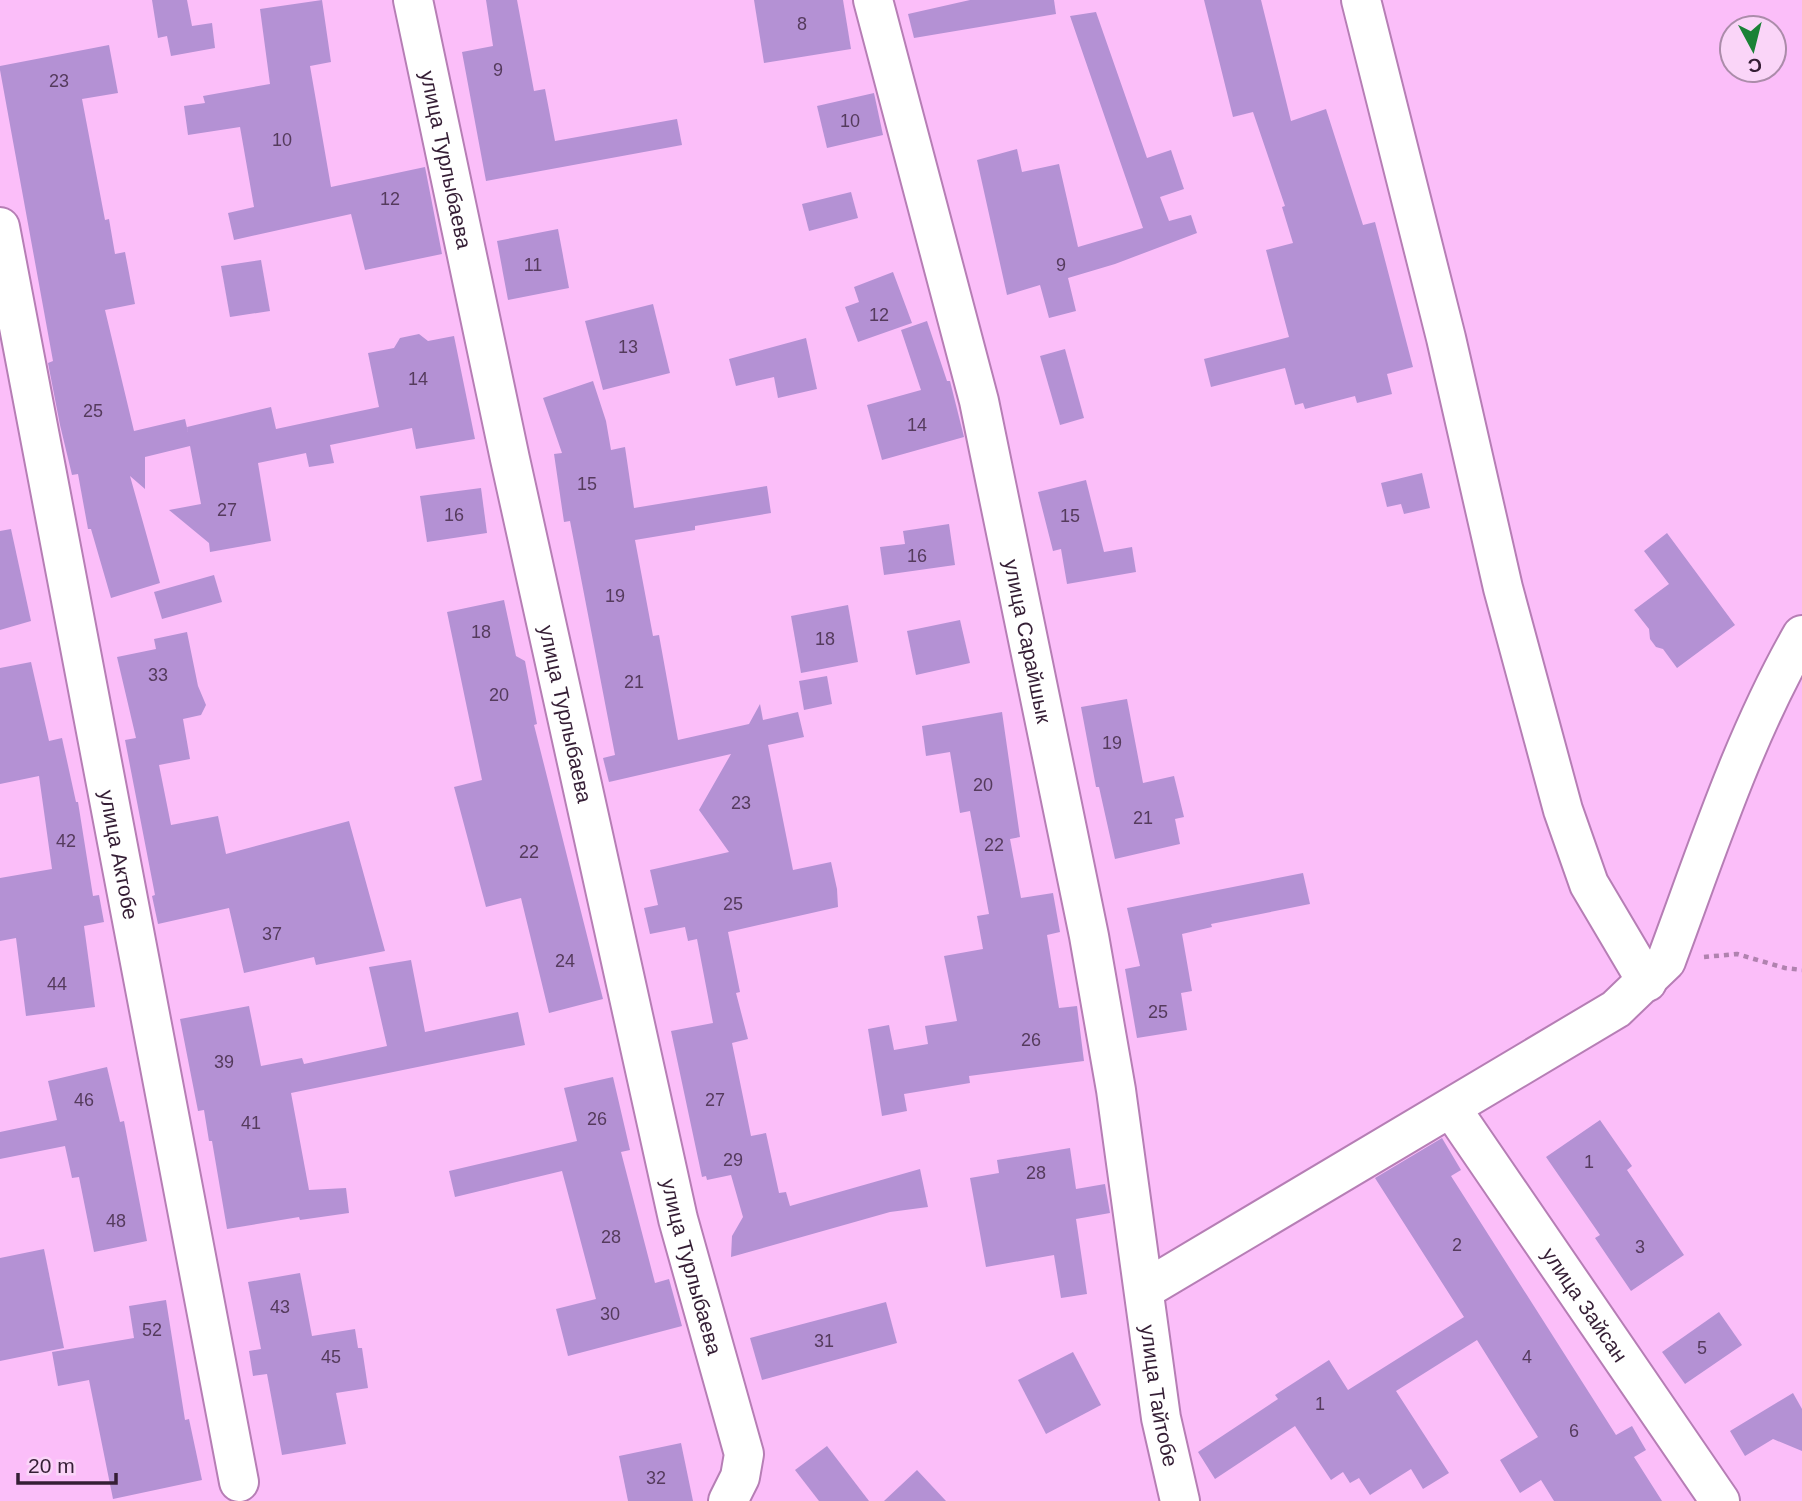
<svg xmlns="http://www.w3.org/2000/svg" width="1802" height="1501" font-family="Arial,sans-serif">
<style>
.building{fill:#b491d4}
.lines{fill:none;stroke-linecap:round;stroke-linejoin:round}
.minor-casing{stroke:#b67eb5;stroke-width:42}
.path{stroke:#b082af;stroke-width:4.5;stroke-dasharray:5 5;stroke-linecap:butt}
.minor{stroke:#fff;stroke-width:38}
.labels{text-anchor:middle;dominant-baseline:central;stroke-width:7;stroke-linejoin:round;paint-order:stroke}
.number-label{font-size:18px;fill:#553b5d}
.street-label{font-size:21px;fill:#351e35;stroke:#fad5f8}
</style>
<rect width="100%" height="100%" fill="#fbbef9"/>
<g class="building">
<polygon points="152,0 187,0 192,26 212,23 215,48 171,56 167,36 158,38"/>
<polygon points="322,0 331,62 310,66 331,187 425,167 442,254 365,270 351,214 234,240 228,213 254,207 240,127 188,135 184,106 205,103 203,96 270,84 260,9"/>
<polygon points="486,0 517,0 534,91 545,89 555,141 677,119 682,145 486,181 462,52 493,46"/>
<polygon points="754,0 843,0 851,49 764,63"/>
<polygon points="970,0 1054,0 1056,14 914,38 908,14"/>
<polygon points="1204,0 1261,0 1291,121 1326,109 1363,225 1375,222 1413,367 1387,374 1392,394 1357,403 1355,396 1305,409 1303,403 1295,405 1285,368 1211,387 1204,359 1289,337 1266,250 1293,243 1282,207 1285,206 1253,112 1233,117"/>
<polygon points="1096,12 1147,158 1171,150 1184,189 1160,197 1169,221 1191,215 1197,233 1115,264 1068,278 1076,311 1049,318 1040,285 1007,295 977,160 1017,149 1022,172 1059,164 1078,247 1143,228 1070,16"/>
<polygon points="109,45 118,93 82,99 105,220 109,219 115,254 125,252 135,304 105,310 134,431 185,419 188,432 187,427 271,407 276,429 379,407 368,353 394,348 400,338 419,334 428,341 454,336 475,439 416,449 412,428 330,445 334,463 309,467 306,453 258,463 271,541 210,552 209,543 169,510 201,504 190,446 145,457 145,489 130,476 160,583 111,598 91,529 88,529 78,474 72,475 60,425 48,363 53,361 0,70 0,66"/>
<polygon points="874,93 883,135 827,148 817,106"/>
<polygon points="851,192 858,218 809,231 802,204"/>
<polygon points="558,229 569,288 508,300 497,241"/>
<polygon points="261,260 270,311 230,317 221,266"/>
<polygon points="893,272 912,323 858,342 845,307 859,302 854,287"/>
<polygon points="653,304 670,373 603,390 585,321"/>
<polygon points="927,321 947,381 950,381 964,437 882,460 867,405 921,390 901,330"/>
<polygon points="806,338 817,389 778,398 774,377 736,386 729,359"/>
<polygon points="1065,349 1084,418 1060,425 1040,356"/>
<polygon points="593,381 606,421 611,450 625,447 634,508 767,486 771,513 695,526 695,530 635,540 653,636 659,635 678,740 749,724 760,704 763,720 798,712 804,737 768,745 793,870 831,862 837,889 838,907 728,932 740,992 736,993 748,1039 732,1043 751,1136 766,1133 779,1193 786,1192 790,1206 920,1169 928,1207 890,1212 731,1257 732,1236 743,1217 731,1175 707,1180 706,1176 702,1177 671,1031 713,1023 697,939 688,941 685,927 650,934 644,908 658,905 650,870 729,852 699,810 731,754 609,782 603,758 615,755 570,521 564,522 554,454 562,453 543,398"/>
<polygon points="1422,473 1430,508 1404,514 1401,504 1387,507 1381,483"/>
<polygon points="1086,480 1104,552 1132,547 1136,572 1067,584 1061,549 1053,551 1038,492"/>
<polygon points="481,488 487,533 427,542 420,496"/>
<polygon points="949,524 955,565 884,575 880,547 905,544 903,531"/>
<polygon points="11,529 31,621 0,630 0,531"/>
<polygon points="1667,533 1735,625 1677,668 1663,649 1656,647 1650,639 1649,629 1634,610 1669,584 1644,551"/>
<polygon points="214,575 222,602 162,619 154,592"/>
<polygon points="504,600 516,656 525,661 537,724 534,725 603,999 549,1013 521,898 486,907 454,787 482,780 447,612"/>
<polygon points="848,605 858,662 801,673 791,616"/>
<polygon points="960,620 970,663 916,675 907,631"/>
<polygon points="187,632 198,686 206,705 201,715 183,719 190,759 159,765 171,825 218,816 226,854 349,821 385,951 316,965 314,957 244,973 229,908 158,924 152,896 155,895 125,740 136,738 117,657 156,649 154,639"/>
<polygon points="31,662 49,741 62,738 76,802 78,802 93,896 99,895 104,922 84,926 95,1007 26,1016 16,938 0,941 0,878 52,869 39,776 0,784 0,668"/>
<polygon points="827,676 832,704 804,710 799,681"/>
<polygon points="1127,699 1143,783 1174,776 1184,817 1175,819 1180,844 1115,859 1099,787 1096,787 1081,707"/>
<polygon points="1002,712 1020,837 1010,839 1021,898 1053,893 1060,932 1047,935 1059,1008 1077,1006 1084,1061 969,1076 970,1083 904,1094 907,1111 882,1116 868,1029 889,1025 894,1050 928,1044 925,1026 957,1021 944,956 983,949 977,916 989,914 970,811 960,813 950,752 926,756 922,726"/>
<polygon points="1303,873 1310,904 1211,924 1212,927 1182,934 1192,991 1181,993 1187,1030 1137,1038 1125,969 1140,966 1127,908"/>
<polygon points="411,960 425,1032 518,1012 525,1045 291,1093 309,1190 346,1188 349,1213 300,1220 299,1217 227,1229 212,1141 209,1141 204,1110 198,1111 180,1019 249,1006 261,1066 302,1058 304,1064 387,1046 369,967"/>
<polygon points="107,1067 120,1122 124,1121 147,1241 94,1252 79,1177 72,1178 65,1146 0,1159 0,1132 57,1120 48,1081"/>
<polygon points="613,1077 630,1150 621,1152 655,1283 669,1279 682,1326 568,1356 556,1309 596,1299 562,1171 455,1197 449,1171 577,1141 564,1088"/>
<polygon points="1600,1120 1632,1166 1627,1170 1684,1255 1631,1291 1595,1238 1600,1235 1546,1157"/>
<polygon points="1442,1138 1461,1170 1451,1176 1616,1435 1632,1426 1646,1450 1634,1457 1662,1501 1554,1501 1541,1480 1520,1493 1500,1460 1538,1437 1477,1340 1396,1391 1449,1473 1423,1489 1411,1469 1370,1495 1359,1478 1350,1483 1343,1472 1331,1480 1295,1426 1215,1479 1198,1452 1278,1399 1275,1395 1329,1360 1348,1390 1464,1317 1375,1178"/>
<polygon points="1070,1148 1076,1189 1105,1184 1110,1213 1076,1219 1087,1294 1061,1298 1054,1255 986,1267 970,1178 999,1173 997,1160"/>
<polygon points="44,1249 64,1348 0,1361 0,1258"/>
<polygon points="300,1273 312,1336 355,1329 358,1348 362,1348 368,1388 336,1393 346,1444 282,1455 267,1374 253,1376 249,1351 261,1349 248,1282"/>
<polygon points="166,1300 185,1420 189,1419 202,1480 113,1499 89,1380 58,1386 52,1352 134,1338 129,1306"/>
<polygon points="886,1302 897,1343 762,1380 750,1338"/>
<polygon points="1719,1312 1742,1345 1685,1384 1662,1352"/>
<polygon points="1073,1352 1101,1405 1046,1434 1018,1380"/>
<polygon points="1793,1393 1802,1409 1802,1451 1773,1439 1745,1456 1730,1431"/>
<polygon points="681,1443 693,1501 628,1501 619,1456"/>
<polygon points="827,1446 869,1501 819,1501 795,1470"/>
<polygon points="917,1470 946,1501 884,1501"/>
</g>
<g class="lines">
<defs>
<g id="minor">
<path id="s1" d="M413,0L510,459L678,1219L744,1454L740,1477L728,1501"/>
<path id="s2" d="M873,0L979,401L1089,936L1116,1090L1161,1418L1180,1501"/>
<polyline points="1361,0 1446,338 1503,588 1563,810 1589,884 1647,982"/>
<path id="s3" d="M0,227L239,1482"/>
<path id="s4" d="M1451,1108L1720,1501"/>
<path d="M1144,1290L1616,1009L1666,961C1707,851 1743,738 1802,635"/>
</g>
</defs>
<use href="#minor" class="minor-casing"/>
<polyline class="path" points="1704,957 1737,954 1785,968 1802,970"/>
<use href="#minor" class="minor"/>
</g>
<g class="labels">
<g class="number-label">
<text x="802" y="24">8</text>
<text x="498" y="70">9</text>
<text x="59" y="81">23</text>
<text x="850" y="121">10</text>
<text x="282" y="140">10</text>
<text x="390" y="199">12</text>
<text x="533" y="265">11</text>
<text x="1061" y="265">9</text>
<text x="879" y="315">12</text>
<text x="628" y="347">13</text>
<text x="418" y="379">14</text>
<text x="93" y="411">25</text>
<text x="917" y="425">14</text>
<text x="587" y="484">15</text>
<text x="227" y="510">27</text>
<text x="454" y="515">16</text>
<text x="1070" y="516">15</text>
<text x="917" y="556">16</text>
<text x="615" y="596">19</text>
<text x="481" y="632">18</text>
<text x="825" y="639">18</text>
<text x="158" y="675">33</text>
<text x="634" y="682">21</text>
<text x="499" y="695">20</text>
<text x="1112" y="743">19</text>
<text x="983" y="785">20</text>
<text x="741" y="803">23</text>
<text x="1143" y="818">21</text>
<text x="66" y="841">42</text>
<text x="994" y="845">22</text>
<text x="529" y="852">22</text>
<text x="733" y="904">25</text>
<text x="272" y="934">37</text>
<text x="565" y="961">24</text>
<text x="57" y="984">44</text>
<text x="1158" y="1012">25</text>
<text x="1031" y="1040">26</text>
<text x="224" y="1062">39</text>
<text x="84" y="1100">46</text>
<text x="715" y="1100">27</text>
<text x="597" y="1119">26</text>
<text x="251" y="1123">41</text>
<text x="733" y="1160">29</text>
<text x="1589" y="1162">1</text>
<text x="1036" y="1173">28</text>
<text x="116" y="1221">48</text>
<text x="611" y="1237">28</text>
<text x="1457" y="1245">2</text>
<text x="1640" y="1247">3</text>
<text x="280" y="1307">43</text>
<text x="610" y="1314">30</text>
<text x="152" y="1330">52</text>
<text x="824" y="1341">31</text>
<text x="1702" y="1348">5</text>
<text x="331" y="1357">45</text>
<text x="1527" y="1357">4</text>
<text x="1320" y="1404">1</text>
<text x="1574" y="1431">6</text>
<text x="656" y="1478">32</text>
</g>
<g class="street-label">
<text stroke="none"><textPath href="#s1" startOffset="163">улица Турлыбаева</textPath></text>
<text stroke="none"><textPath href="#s2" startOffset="660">улица Сарайшык</textPath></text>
<text stroke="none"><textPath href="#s1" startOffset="730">улица Турлыбаева</textPath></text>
<text stroke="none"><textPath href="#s3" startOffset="639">улица Актобе</textPath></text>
<text stroke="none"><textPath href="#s1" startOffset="1297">улица Турлыбаева</textPath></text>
<text stroke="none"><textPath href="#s4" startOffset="238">улица Зайсан</textPath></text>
<text stroke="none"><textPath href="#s2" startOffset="1426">улица Тайтобе</textPath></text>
</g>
</g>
<g transform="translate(1753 49) rotate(173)"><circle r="33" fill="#fad5f8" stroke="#ab8caa" stroke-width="2"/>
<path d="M0-5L12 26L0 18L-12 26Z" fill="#1a8236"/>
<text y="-10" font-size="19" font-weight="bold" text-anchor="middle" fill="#351e35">С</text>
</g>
<path d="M18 1473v10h98v-10" fill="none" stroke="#351e35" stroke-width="3.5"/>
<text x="28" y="1473" font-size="21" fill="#351e35" stroke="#fad5f8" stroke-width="5" paint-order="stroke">20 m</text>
</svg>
